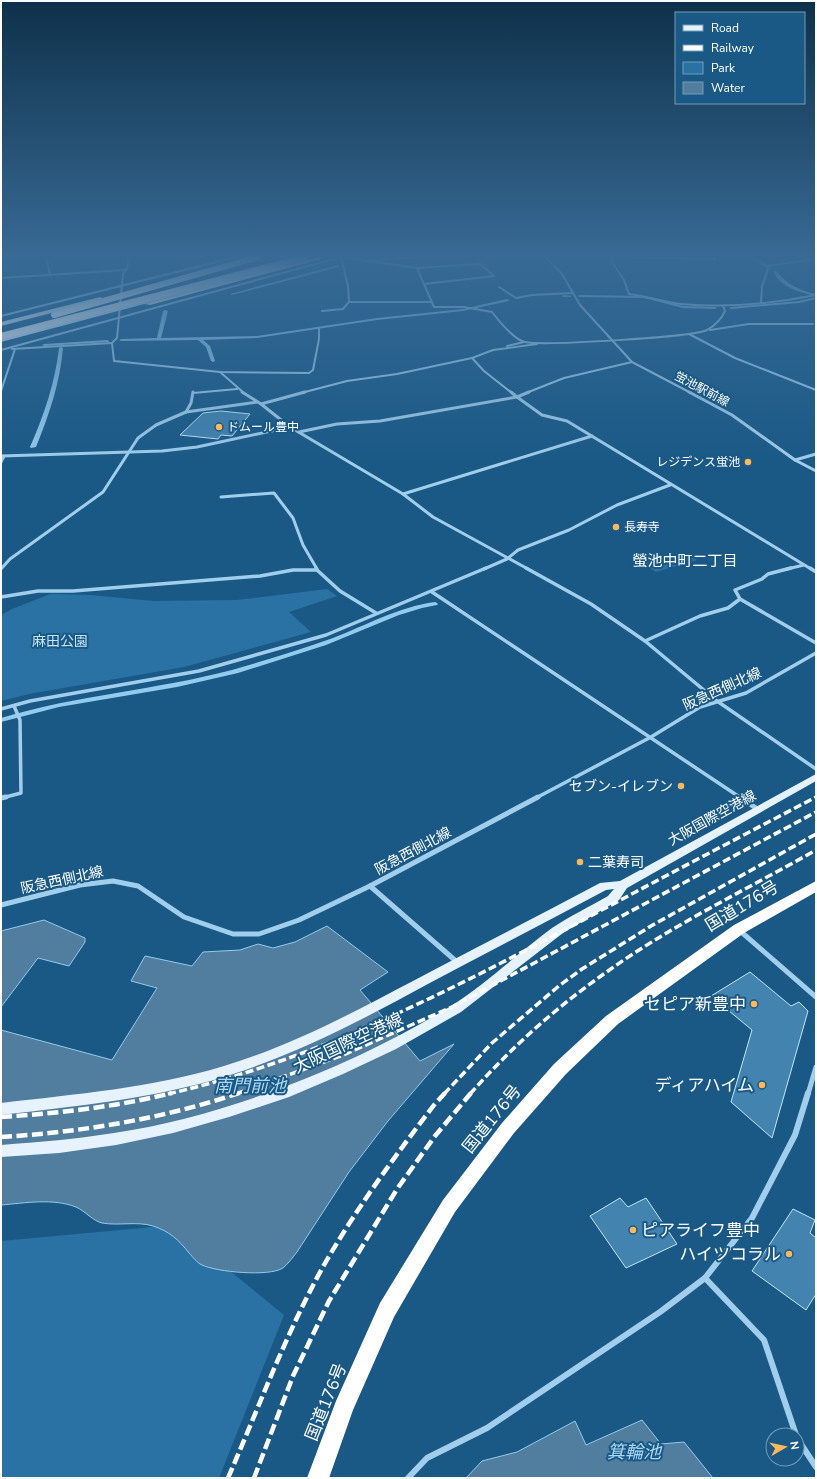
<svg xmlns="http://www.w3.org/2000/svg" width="817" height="1479" font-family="'Nunito Sans','Noto Sans JP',sans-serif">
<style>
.green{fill:#2a72a3}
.water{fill:#517e9f;stroke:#93cbee}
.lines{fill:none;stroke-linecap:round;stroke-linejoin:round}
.stream{fill:#93cbee;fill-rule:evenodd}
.building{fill:#4283af;stroke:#c6e4f9}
.street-far4{stroke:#a1ceec;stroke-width:2}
.street-far3{stroke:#a1ceec;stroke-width:3}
.street-far2{stroke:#a1ceec;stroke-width:3.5}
.street-far1{stroke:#a1ceec;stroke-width:5}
.street{stroke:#a1ceec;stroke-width:6}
.primary{fill:#e6f3ff;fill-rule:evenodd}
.highway{fill:#fff;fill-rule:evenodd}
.rail-far2{stroke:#fff;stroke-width:3;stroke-dasharray:6 3;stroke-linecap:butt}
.rail-far1{stroke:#fff;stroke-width:3.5;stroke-dasharray:8 3.5;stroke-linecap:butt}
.rail{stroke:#fff;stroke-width:4.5;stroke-dasharray:11 4.5;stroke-linecap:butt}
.highway-bridge{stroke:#fff;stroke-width:6}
.poi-dot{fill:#feb85c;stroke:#1a5986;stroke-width:1.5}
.labels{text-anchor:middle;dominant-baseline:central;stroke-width:4;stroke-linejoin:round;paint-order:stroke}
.far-street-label{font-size:12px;fill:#fff;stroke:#1a5986}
.far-poi-label{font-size:12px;fill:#fff;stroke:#1a5986;text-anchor:start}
.park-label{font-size:14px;fill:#c6e4f9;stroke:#1a5986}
.street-label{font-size:14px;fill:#fff;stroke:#1a5986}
.poi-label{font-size:14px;fill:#fff;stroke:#1a5986;text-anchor:end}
.neighbourhood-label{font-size:15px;fill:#fff;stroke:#1a5986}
.near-street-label{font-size:17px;fill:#fff;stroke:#1a5986}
.near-poi-label{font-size:17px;fill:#fff;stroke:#1a5986;text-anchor:end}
.near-water-label{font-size:18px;font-style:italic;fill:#acd7f4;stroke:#1a5986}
</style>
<rect width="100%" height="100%" fill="#1a5986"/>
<g class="green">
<polygon points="667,556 675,560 691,556 697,560 656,572 644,564"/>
<polygon points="327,589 337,596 289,612 311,632 184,667 29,694 1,701 1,615 12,609 50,594 90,595 153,601 237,600"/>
<polygon points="174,1225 284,1315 219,1478 1,1478 1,1241"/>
</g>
<g class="water">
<polygon points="44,920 85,938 85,942 69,966 38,958 1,1007 1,931"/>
<path d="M327,926L388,972L360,990L420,1061L454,1044L388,1121L349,1172L297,1252C293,1257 288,1264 283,1268C269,1277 217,1272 202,1265C197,1263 193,1257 189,1253C179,1240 169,1231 153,1226C137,1221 119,1226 102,1223C93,1221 85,1211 76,1207C53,1198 25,1203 1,1205V1030L112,1060L157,988L131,981L145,956L192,966L203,952L240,950L258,944L273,948L295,942Z"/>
<polygon points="642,1420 661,1444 684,1442 713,1478 466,1478 482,1461 517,1452 575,1421 586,1445"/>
</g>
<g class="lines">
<g class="stream">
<polygon points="401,257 434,257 370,261 368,260 370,259"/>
<polygon points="338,265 339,267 232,295 230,294"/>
<path d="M774,271H776C787,284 800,291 816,294V296C802,293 778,287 774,271Z"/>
<polygon points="564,295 572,296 570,297 563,297 562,296"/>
<polygon points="580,295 644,296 683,306 715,307 717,308 715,309 683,308 644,298 579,297 578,296"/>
<polygon points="816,297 816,299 799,303 731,309 729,308 731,307 799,301"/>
<polygon points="507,299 509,300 509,301 463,311 377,320 257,338 203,340 210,346 215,361 213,362 211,361 206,347 198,340 121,341 119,340 121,339 157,338 163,311 165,310 168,311 161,338 257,336 377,318 463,309"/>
<polygon points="107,340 109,341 109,342 44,346 42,345 44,344"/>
<path d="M61,347L63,348C60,383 49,415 36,447L31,448L30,447C44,415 55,383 59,348Z"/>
<path d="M435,602L437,603L438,604L437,605L422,608L399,615L326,645L238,673L177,687L59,707L1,722V718C77,695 156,690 232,670C266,660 300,650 333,638C367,625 398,607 435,602Z"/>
</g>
</g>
<g class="building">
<polygon points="221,411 250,414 232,436 221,435 218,439 180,435 203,413"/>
<polygon points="750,972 791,1006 799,1002 808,1011 772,1138 731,1102 752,1030 711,996"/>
<polygon points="620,1198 628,1207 646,1198 677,1244 626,1268 590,1216"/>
<polygon points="793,1209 815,1220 810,1233 816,1238 816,1294 806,1310 752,1271"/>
</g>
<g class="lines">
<g class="street-far4">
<polyline points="46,257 50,275"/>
<polyline points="129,257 128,267 123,274 117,338 112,343 114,361 220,372 309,373 313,370 319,339 319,328"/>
<polyline points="341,257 348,286 349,302 431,302"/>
<polyline points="545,257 562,274 580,305 632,362 691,393"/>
<path d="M715,257V259L612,257L610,259L624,280L629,294C647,296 663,302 681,304C726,308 772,304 816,295"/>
<polyline points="752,257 767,266 768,269 762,286 761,303"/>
<polyline points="767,266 816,259"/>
<polyline points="417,268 480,264 494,276 424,284"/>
<polyline points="1,278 125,270"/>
<polyline points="499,287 516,298 532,295 573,293"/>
<polyline points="322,311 343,309 349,302"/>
<polyline points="1,316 236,257"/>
<polyline points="710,330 749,324 813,324"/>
<polyline points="689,334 735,358 816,390"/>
<polyline points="507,346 524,342"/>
<polyline points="12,349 112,343"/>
<path d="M1,350L341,257L417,268L434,307H464L492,312C499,321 514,340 525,342C544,346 693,337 707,330C716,325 721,320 725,311L723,306"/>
<polyline points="220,372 244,393"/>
<polyline points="1,391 15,349"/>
<polyline points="193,393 237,389"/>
<polyline points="301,393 347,381 397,374 472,358"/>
<polyline points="512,393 484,371 472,358 493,350 537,344"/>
<polyline points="526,393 564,378 632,362"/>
</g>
<g class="street-far3">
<polyline points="242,392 261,404 290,427 403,494 433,517 528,569"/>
<polyline points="529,392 517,397 542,415 567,421 811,569"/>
<polyline points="689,392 732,415 795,460 816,471"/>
<polyline points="261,404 305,392"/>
<polyline points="186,412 257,402"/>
<polyline points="299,432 337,424 380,421 517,397 511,392"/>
<polyline points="1,456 162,451 197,447 290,427"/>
<polyline points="795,460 816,454"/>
<polyline points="1,462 4,456"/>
<polyline points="403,494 592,436"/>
<polyline points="221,497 274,493 293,518 303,545 317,569"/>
<polyline points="1,569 10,559 103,492 138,438 156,425 186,412 191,403 193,392"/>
<polyline points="484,569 507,559 518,550 569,530 617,505 670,485"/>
<polyline points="787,569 804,565"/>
</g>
<g class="street-far2">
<polyline points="316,568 317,570"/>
<polyline points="526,568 591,604 645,641 717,701 816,769"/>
<polyline points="810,568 816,572"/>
<polyline points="432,592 741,798"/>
<polyline points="1,597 38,591 73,591 260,576 293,570 317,570 340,591 376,613"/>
<polyline points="740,599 735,590 762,579 768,574 791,568"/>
<polyline points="645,641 700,616 728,608 740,599 816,643"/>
<polyline points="1,709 30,701 199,671 326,635 486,568"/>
<polyline points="2,798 21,793 20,720 14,706"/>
<polyline points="536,798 651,737 700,707 746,693 816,653"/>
</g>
<g class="street-far1">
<polyline points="739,797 759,810"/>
<polyline points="1,798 6,797"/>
<polyline points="370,886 457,962"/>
<polyline points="1,905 80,885 113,881 138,886 184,917 233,934 259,934 299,920 370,886 538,797"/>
<polyline points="739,930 816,997"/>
<polyline points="808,1094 816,1067"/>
</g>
<g class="street">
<polyline points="705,1278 764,1340 796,1435"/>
<polyline points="797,1438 816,1467"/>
<polyline points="408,1478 427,1458 487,1428 660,1312 705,1278 752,1218 795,1135 808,1093"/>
</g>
<g class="primary">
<polygon points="258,257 267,257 247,263 245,262"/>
<polygon points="288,264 292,265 1,342 1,338"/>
<polygon points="100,297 102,298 102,300 1,326 1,322"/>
<path d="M816,774V781L627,888L619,900L563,933L461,1012L396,1049L343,1074L289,1097L229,1117L173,1133L116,1145L59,1153L1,1157V1145C39,1142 77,1139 114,1133C199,1120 282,1091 360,1055C391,1040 422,1024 451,1006C487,983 518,953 552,928C570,916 589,907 608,896L614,889L606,890C546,922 486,953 426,985C362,1020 297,1054 227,1076C153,1099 77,1106 1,1115V1103C76,1094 152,1088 224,1066C291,1046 352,1013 413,981C475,948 538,916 600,883L620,881Z"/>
</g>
<g class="highway">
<polygon points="318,257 329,257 150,305 145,304"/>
<polygon points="816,881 816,892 744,933 618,1024 566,1074 514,1133 455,1212 394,1317 353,1410 329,1478 307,1478 336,1401 380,1303 443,1200 502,1123 554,1064 606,1016 734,925"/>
</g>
<polyline class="rail-far2" points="815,798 816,797"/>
<g class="rail-far1">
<path d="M168,1094C319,1059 451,990 587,918C663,877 740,837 816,797"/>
<polyline points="236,1094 343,1055 452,1007 816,812"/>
<polyline points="444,1094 492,1043 560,985 582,969 651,926 816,834"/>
<path d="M470,1094C509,1050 553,1010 601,976C668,927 744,891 816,850"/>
</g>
<g class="rail">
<path d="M1,1117C59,1113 116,1107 172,1093"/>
<path d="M1,1137C82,1132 162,1119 239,1093"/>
<path d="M228,1478C259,1407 286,1333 324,1265C356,1209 395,1156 434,1105L445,1093"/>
<polyline points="254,1478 293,1376 329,1301 397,1189 435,1136 471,1093"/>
</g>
<g class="highway-bridge">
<polyline points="54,315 258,257"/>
<polyline points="1,336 305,257"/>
</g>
</g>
<linearGradient id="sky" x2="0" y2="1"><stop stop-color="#0e314a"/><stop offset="0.55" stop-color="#386a95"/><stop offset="1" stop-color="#386a95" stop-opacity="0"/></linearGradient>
<rect width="817" height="464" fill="url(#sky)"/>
<g class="poi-dot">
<circle cx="219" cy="427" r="4"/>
<circle cx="748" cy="462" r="4"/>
<circle cx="616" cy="527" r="4"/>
<circle cx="681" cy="786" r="4"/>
<circle cx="580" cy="862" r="4"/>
<circle cx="754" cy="1004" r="4"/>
<circle cx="762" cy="1085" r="4"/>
<circle cx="633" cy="1230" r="4"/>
<circle cx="789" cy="1254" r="4"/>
</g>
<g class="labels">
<g class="far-street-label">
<text transform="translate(702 389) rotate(28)">蛍池駅前線</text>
</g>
<g class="far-poi-label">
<text x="227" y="427">ドムール豊中</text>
<text x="740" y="462" text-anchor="end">レジデンス蛍池</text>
<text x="624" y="527">長寿寺</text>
</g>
<g class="park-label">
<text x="60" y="641">麻田公園</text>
</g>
<g class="street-label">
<text transform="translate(722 689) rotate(-24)">阪急西側北線</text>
<text transform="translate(712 818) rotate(-29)">大阪国際空港線</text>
<text transform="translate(413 851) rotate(-28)">阪急西側北線</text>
<text transform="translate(62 880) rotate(-12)">阪急西側北線</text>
</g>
<g class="poi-label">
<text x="673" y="786">セブン-イレブン</text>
<text x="588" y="862" text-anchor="start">二葉寿司</text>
</g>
<g class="neighbourhood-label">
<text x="685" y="561">螢池中町二丁目</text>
</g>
<g class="near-street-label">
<text transform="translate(742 906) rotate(-31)">国道176号</text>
<text transform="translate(348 1043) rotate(-25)">大阪国際空港線</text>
<text transform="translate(492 1119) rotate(-51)">国道176号</text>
<text transform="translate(326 1402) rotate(-68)">国道176号</text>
</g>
<g class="near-poi-label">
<text x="746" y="1004">セピア新豊中</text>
<text x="754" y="1085">ディアハイム</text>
<text x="641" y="1230" text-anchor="start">ピアライフ豊中</text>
<text x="781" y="1254">ハイツコラル</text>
</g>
<g class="near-water-label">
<text x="250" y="1086">南門前池</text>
<text x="634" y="1452">箕輪池</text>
</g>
</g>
<rect width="817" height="1479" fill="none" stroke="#ffffff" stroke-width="4"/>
<rect x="675" y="12" width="130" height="92" fill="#1a5986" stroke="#769bb6"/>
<rect x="683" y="25" width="20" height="6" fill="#e6f3ff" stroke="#769bb6"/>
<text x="711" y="32" font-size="12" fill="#ffffff">Road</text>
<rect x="683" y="45" width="20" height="6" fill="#ffffff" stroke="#769bb6"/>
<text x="711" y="52" font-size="12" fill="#ffffff">Railway</text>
<rect x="683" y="62" width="20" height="12" fill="#2a72a3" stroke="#769bb6"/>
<text x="711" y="72" font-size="12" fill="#ffffff">Park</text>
<rect x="683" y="82" width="20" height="12" fill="#517e9f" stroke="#769bb6"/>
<text x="711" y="92" font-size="12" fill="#ffffff">Water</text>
<g transform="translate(785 1447) rotate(81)"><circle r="19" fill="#1a5986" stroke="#769bb6"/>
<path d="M0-3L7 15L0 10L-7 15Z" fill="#feb85c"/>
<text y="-6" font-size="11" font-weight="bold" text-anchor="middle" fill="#ffffff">N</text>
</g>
</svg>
